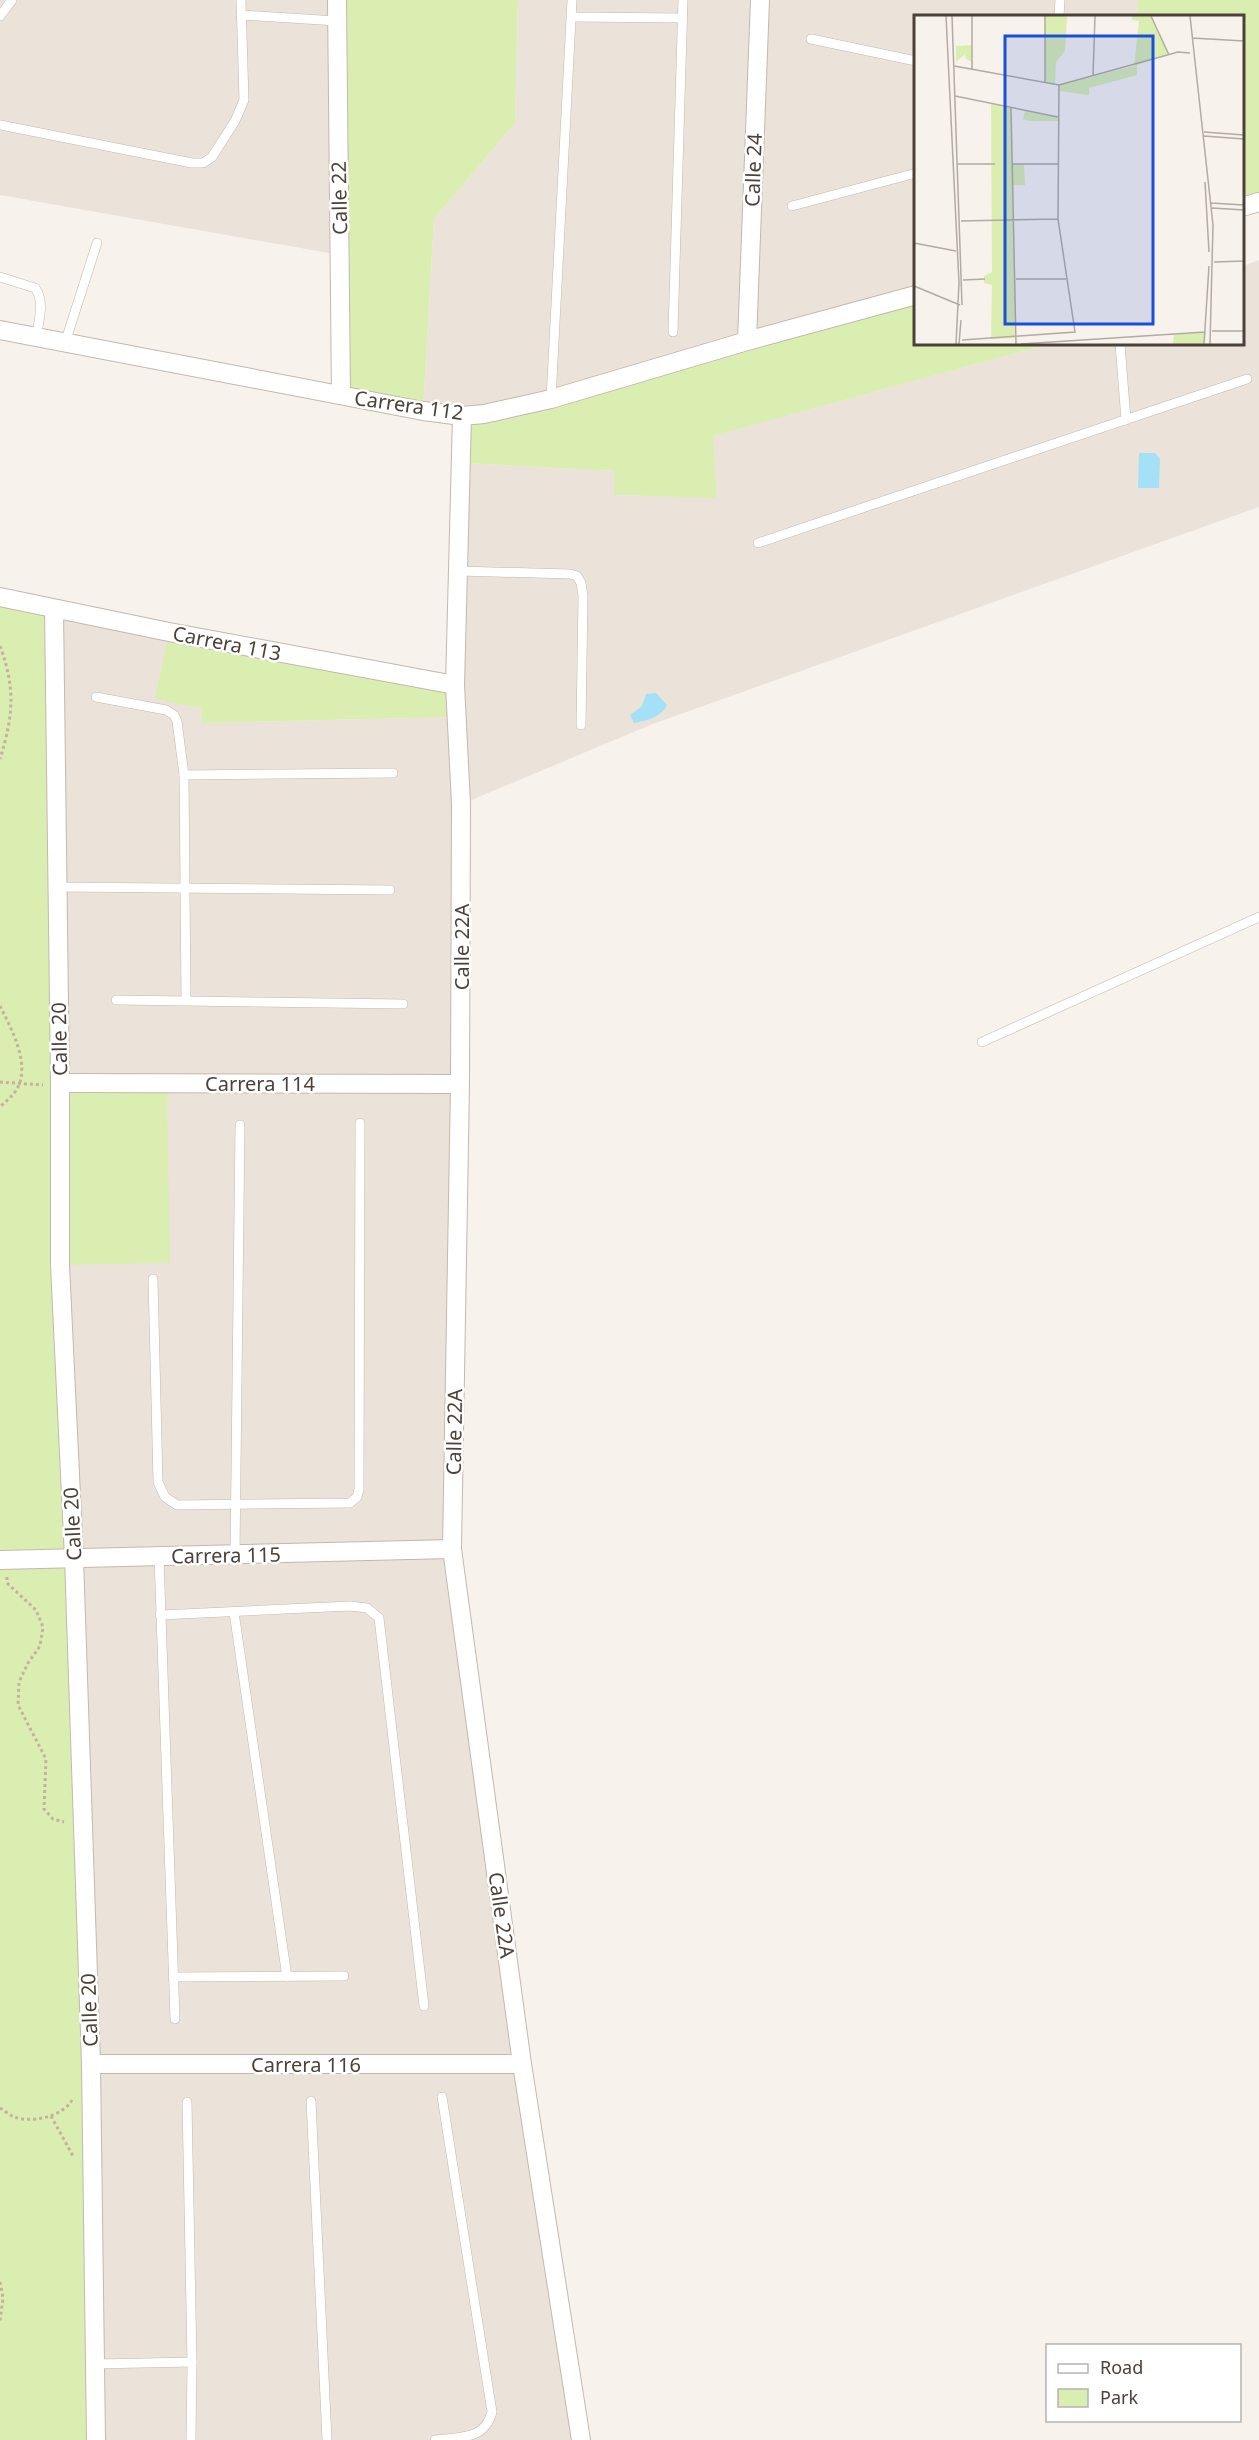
<svg xmlns="http://www.w3.org/2000/svg" width="1259" height="2440" font-family="'Noto Sans',sans-serif">
<style>
.residential{fill:#ebe3d9}
.green{fill:#dbeeb1}
.water{fill:#a4e1f7}
.lines{fill:none;stroke-linecap:round;stroke-linejoin:round}
.service-casing{stroke:#c3b8ad;stroke-width:10}
.minor-casing{stroke:#c3b8ad;stroke-width:20}
.path{stroke:#c6b19d;stroke-width:3;stroke-dasharray:3 3;stroke-linecap:butt}
.service{stroke:#fff;stroke-width:9}
.minor{stroke:#fff;stroke-width:18}
.labels{text-anchor:middle;dominant-baseline:central;stroke-width:5;stroke-linejoin:round;paint-order:stroke}
.street-label{font-size:20px;fill:#4c4138;stroke:#fff}
.inset-road{fill:none;stroke:#b3aba3;stroke-width:1.5}
.view{fill:#1d4ed8;fill-opacity:0.15;stroke:#1d4ed8;stroke-width:3}
.inset-edge{fill:none;stroke:#4c4138;stroke-width:3}
</style>
<rect width="100%" height="100%" fill="#f7f2eb"/>
<g class="residential">
<polygon points="0,0 337,0 340,255 0,195"/>
<polygon points="518,0 1138,0 1137,16 916,16 915,295 551,399 423,411 434,219 515,123"/>
<polygon points="1259,260 1259,507 650,725 462,804 452,1549 581,2440 96,2440 60,1083 54,609 169,632 202,708 202,723 457,717 462,463 615,471 615,495 717,497 712,436 1049,344 1242,344 1243,266"/>
</g>
<g class="green">
<polygon points="337,0 518,0 515,123 434,219 423,411 341,395"/>
<polygon points="1138,0 1259,0 1259,202 1243,207 1242,16 1137,16"/>
<polygon points="915,295 916,344 1049,344 713,436 717,498 614,495 615,471 462,463 462,416"/>
<polygon points="0,597 54,609 60,1083 167,1083 170,1263 60,1265 96,2440 0,2440"/>
<polygon points="169,632 455,685 457,717 202,723 201,708 155,699"/>
</g>
<g class="water">
<polygon points="1139,453 1155,453 1160,459 1159,488 1138,488"/>
<path d="M656,693L667,705C660,718 648,720 634,723L630,715L642,706L646,694Z"/>
</g>
<g class="lines">
<defs>
<g id="service">
<polyline points="241,15 337,21"/>
<polyline points="0,16 12,0"/>
<polyline points="1059,16 1060,0"/>
<polyline points="572,17 683,18"/>
<polyline points="811,39 916,61"/>
<polyline points="0,125 192,163 203,163 212,157 235,121 244,100 241,0"/>
<polyline points="792,206 916,173"/>
<path d="M0,277L35,288C45,301 39,321 36,337"/>
<polyline points="673,332 683,0"/>
<polyline points="65,343 97,243"/>
<polyline points="1120,344 1126,420"/>
<polyline points="551,399 572,0"/>
<polyline points="758,543 1247,379"/>
<polyline points="459,571 570,574 577,576 581,583 583,596 581,725"/>
<polyline points="96,697 166,710 174,715 177,721 184,775 186,1000"/>
<polyline points="184,775 393,773"/>
<polyline points="57,887 390,890"/>
<polyline points="116,1000 403,1004"/>
<polyline points="982,1042 1259,917"/>
<polyline points="153,1279 158,1482 165,1497 177,1505 350,1503 357,1497 359,1489 360,1123"/>
<polyline points="235,1555 240,1125"/>
<polyline points="159,1557 175,2019"/>
<polyline points="234,1612 287,1977"/>
<polyline points="160,1615 350,1606 367,1608 379,1618 424,2006"/>
<polyline points="173,1977 344,1976"/>
<polyline points="311,2101 327,2440"/>
<polyline points="187,2102 192,2362 191,2440"/>
<polyline points="95,2364 192,2362"/>
<path d="M435,2440C460,2437 485,2440 492,2412L442,2097"/>
</g>
<g id="minor">
<polyline points="337,0 341,395"/>
<polyline points="1242,207 1259,202"/>
<polyline points="0,330 423,411 462,416 484,414 551,399 747,341 916,295"/>
<polyline points="747,341 760,0"/>
<polyline points="462,416 455,685 461,804 460,1084 452,1549 522,2064 581,2440"/>
<polyline points="0,597 169,632 455,685"/>
<polyline points="54,609 60,1083 60,1265 74,1558 91,2064 96,2440"/>
<polyline points="60,1083 460,1084"/>
<polyline points="0,1560 452,1549"/>
<polyline points="91,2064 522,2064"/>
</g>
</defs>
<use href="#service" class="service-casing"/>
<use href="#minor" class="minor-casing"/>
<g class="path">
<path d="M0,646C16,689 13,717 0,759"/>
<path d="M0,1006C11,1028 31,1064 17,1089C13,1096 6,1101 0,1107"/>
<polyline points="0,1082 43,1085"/>
<polyline points="7,1577 7,1583 36,1610 43,1627 40,1646 28,1663 19,1682 18,1705 46,1759 44,1809 53,1819 64,1822"/>
<path d="M0,2108C4,2110 8,2114 12,2116C29,2124 63,2117 72,2100"/>
<polyline points="51,2116 73,2156"/>
<polyline points="0,2282 3,2298 0,2321"/>
</g>
<use href="#service" class="service"/>
<use href="#minor" class="minor"/>
</g>
<g class="labels">
<g class="street-label">
<text transform="translate(753 170) rotate(-88)">Calle 24</text>
<text transform="translate(339 198) rotate(-91)">Calle 22</text>
<text transform="translate(409 405) rotate(8)">Carrera 112</text>
<text transform="translate(227 643) rotate(11)">Carrera 113</text>
<text transform="translate(461 947) rotate(-90)">Calle 22A</text>
<text transform="translate(59 1039) rotate(-91)">Calle 20</text>
<text x="260" y="1083">Carrera 114</text>
<text transform="translate(454 1432) rotate(-89)">Calle 22A</text>
<text transform="translate(72 1524) rotate(-93)">Calle 20</text>
<text transform="translate(226 1555) rotate(-1)">Carrera 115</text>
<text transform="translate(502 1915) rotate(82)">Calle 22A</text>
<text transform="translate(89 2010) rotate(-92)">Calle 20</text>
<text x="306" y="2064">Carrera 116</text>
</g>
</g>
<g transform="translate(914 15)">
<rect width="330" height="330" fill="#f7f2eb"/>
<path d="M131,1H153L151,36L142,47L141,70L131,68ZM218,1H237L255,40L223,50V60L175,73V80L145,76V70L220,51L225,6L218,5ZM57,30L58,47L52,44L51,39L42,47V31ZM77,89L97,93L98,149H110L111,170H98L102,323L77,324L78,270L70,268V261L78,257ZM111,96L144,102L145,106H115L109,104ZM292,317L290,329H259L260,319Z" fill="#dbeeb1"/>
<path class="inset-road" d="M32,1L45,268L42,329M38,1L48,290M131,1V68M237,1L255,40M276,1L299,210L296,329M278,23L330,26M40,51L145,70L264,37L276,38M58,54V1M179,61L181,1M41,81L144,102M97,93L102,329M290,117L330,120M290,121L330,124M44,149H81M98,149H145M291,167L295,237M297,188L330,190M298,193L330,195M47,206L144,204M0,228L42,236M300,247L330,246M102,264H152M49,265L71,264M0,271L46,290M298,316H330M48,325L161,317L144,204L145,70M45,329L47,305M107,329L291,317M290,329L295,251"/>
<path class="view" d="M91,21H239V309H91Z"/>
<rect width="330" height="330" class="inset-edge"/>
</g>
<rect x="1046" y="2344" width="195" height="78" fill="#ffffff" stroke="#b7b3af" stroke-width="1.5"/>
<rect x="1058" y="2364" width="30" height="9" fill="#ffffff" stroke="#b7b3af" stroke-width="1.5"/>
<text x="1100" y="2374" font-size="18" fill="#4c4138">Road</text>
<rect x="1058" y="2389" width="30" height="18" fill="#dbeeb1" stroke="#b7b3af" stroke-width="1.5"/>
<text x="1100" y="2404" font-size="18" fill="#4c4138">Park</text>
</svg>
